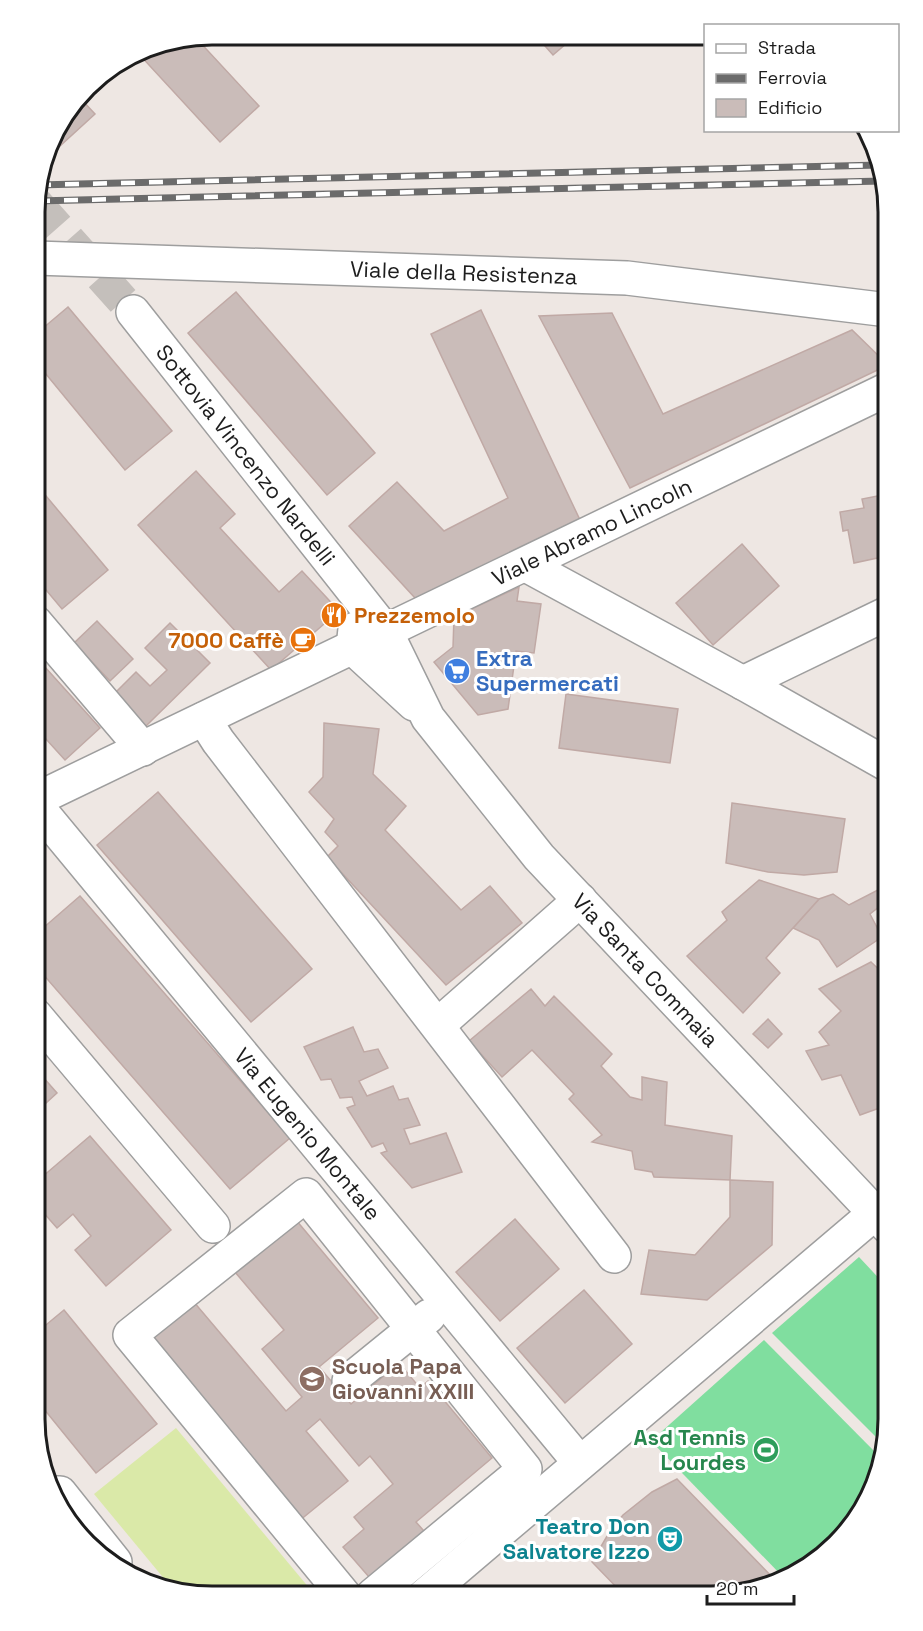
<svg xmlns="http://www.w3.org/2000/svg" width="923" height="1631" font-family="'Space Grotesk',sans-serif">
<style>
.grass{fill:#dae9a8}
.pitch{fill:#80de9f}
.building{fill:#cabcb9;stroke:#c0a9a5;stroke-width:1.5}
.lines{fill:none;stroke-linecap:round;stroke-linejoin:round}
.minor-tunnel{stroke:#c4bfbb;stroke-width:33;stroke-dasharray:33 16;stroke-linecap:butt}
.minor-casing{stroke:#9e9e9e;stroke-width:36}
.minor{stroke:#fff;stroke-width:33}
.rail-casing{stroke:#6b6b6b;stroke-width:7}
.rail{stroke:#fff;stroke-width:4.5;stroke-dasharray:14;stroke-linecap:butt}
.labels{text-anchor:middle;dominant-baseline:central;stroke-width:6;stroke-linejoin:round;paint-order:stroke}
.street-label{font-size:22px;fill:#1d1d1d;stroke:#fff}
.food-label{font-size:22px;font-weight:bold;fill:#c56008;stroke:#fff;text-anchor:start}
.shop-label{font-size:22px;font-weight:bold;fill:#366cbe;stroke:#fff;text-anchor:start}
.education-label{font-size:22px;font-weight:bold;fill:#785e54;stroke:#fff;text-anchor:start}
.leisure-label{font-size:22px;font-weight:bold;fill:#27864d;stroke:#fff;text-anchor:end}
.culture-label{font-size:22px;font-weight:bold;fill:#0d838f;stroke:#fff;text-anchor:end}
.rim{fill:none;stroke:#1d1d1d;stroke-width:3}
</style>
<rect width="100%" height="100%" fill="#eee7e3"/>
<polygon class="grass" points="176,1428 315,1595 188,1595 171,1587 94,1494"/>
<g class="pitch">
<polygon points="859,1257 888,1288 888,1431 885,1446 772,1333"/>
<polygon points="764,1340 882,1459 875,1487 870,1495 800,1565 783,1577 651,1441"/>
</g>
<g class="building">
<polygon points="537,37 574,37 553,55"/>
<polygon points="196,38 259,106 220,142 137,52 144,48"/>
<polygon points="80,98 95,114 48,157 46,155 53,133"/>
<polygon points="236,292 375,453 327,495 188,333"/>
<polygon points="68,307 172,431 125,470 36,362 36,334"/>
<polygon points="481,310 580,520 416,599 349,526 397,482 444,531 508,498 431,334"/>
<polygon points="612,313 663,414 852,330 888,365 630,488 539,316"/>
<polygon points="196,471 235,514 220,528 279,592 302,571 339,611 271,670 138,525"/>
<polygon points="36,484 108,570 62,609 36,578"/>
<polygon points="888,494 888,566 887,556 854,563 848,530 843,531 840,512 864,508 862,499"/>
<polygon points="742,544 779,586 713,645 676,603"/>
<polygon points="519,587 517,601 541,604 534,653 516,651 508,709 478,715 434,662 453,647 454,617"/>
<polygon points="97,621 133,659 110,681 74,643"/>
<polygon points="170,623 210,663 146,726 114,694 136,672 150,686 167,670 145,648"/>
<polygon points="35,656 100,728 65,760 35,727"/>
<polygon points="566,694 678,709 670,763 559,748"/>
<polygon points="324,723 379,729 373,774 406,806 385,830 461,910 490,886 522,923 446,985 327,857 338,846 325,832 334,819 309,792 323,777"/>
<polygon points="158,792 312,969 251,1022 97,845"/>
<polygon points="732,803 845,819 837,872 804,875 768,872 726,863"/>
<polygon points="884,830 888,831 888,900 870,914 882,937 837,967 819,940 793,928 819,899 833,894 849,905 878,890"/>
<polygon points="759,880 819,899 766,958 780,973 743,1013 687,956 727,920 722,912"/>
<polygon points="80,896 290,1138 230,1189 35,965 35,935"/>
<polygon points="871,962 888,978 888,1105 860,1115 841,1075 822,1080 806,1051 829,1045 819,1032 841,1011 819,989"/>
<polygon points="531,989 545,1006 554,996 612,1054 601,1066 630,1097 642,1100 642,1077 667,1082 665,1125 732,1136 730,1180 654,1177 652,1172 635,1169 632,1151 592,1142 602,1135 569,1099 574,1094 532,1050 502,1077 469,1041"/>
<polygon points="768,1019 782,1034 768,1048 753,1034"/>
<polygon points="353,1027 364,1052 378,1049 388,1068 359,1081 367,1096 393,1086 399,1100 408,1098 420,1125 404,1129 410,1144 446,1133 462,1172 412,1188 381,1153 387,1151 383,1143 372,1147 347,1108 355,1105 352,1097 340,1098 331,1079 321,1080 304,1047"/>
<polygon points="35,1068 57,1093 35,1113"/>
<polygon points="90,1136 171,1230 106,1286 75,1250 91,1236 73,1214 57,1228 35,1203 35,1183"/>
<polygon points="730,1180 773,1182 772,1245 707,1300 641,1294 649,1250 695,1255 730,1217"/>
<polygon points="515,1219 559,1269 500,1321 456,1272"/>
<polygon points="296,1220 378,1318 319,1367 351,1404 399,1363 420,1388 428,1381 492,1458 416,1522 431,1539 376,1585 343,1547 364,1529 354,1517 393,1484 370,1456 359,1466 320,1419 306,1431 348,1481 299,1521 142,1334 188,1295 286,1411 302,1397 262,1349 284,1330 235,1272"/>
<polygon points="584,1290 632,1344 565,1403 517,1348"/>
<polygon points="64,1310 157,1424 96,1473 35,1398 35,1334"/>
<polygon points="677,1479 776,1581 769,1587 711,1596 625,1596 592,1562 610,1531 623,1515 652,1492"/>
</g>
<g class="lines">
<polyline class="minor-tunnel" points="36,203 133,312"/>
<defs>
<g id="minor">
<path id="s1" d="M36,258L627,278L888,310"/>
<path id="s2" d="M133,312L386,632L428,718L539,857L888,1227"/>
<polyline points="526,565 743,683 888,765"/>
<polyline points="35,622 143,749"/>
<polyline points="355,629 353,648 414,704"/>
<polyline points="743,683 888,613"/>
<polyline points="204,719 218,741 614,1256"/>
<path id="s3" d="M35,800L888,389"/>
<path id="s4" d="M35,804L580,1463"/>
<polyline points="35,1015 213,1226"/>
<polyline points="438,1025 580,900"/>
<polyline points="349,1381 429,1316"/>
<polyline points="55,1493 60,1493 115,1562"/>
<polyline points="344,1595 130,1335 306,1195 525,1469 373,1595"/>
<polyline points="424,1596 875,1213"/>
</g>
</defs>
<use href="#minor" class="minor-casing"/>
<use href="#minor" class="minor"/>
<defs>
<g id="rail">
<polyline points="37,185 881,165"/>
<polyline points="36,201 883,181"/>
</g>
</defs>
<use href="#rail" class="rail-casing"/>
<use href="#rail" class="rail"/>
</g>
<defs>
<symbol id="restaurant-disc" viewBox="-11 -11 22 22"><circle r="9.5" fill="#e8710a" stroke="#fff"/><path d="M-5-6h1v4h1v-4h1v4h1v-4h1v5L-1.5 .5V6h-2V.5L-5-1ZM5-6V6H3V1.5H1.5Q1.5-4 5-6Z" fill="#fff"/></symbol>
<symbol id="cafe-disc" viewBox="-11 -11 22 22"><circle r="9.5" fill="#e8710a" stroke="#fff"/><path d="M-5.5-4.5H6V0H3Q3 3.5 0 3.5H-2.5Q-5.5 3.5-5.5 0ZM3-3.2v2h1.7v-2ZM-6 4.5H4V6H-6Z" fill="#fff"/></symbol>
<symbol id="supermarket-disc" viewBox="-11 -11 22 22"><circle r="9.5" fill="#3f7fe0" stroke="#fff"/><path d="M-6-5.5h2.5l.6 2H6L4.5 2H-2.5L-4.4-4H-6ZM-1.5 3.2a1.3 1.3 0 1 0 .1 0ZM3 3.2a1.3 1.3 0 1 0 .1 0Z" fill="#fff"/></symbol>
<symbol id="school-disc" viewBox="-11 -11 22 22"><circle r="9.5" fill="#8d6e63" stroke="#fff"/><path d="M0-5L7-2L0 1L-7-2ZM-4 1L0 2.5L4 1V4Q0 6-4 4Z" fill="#fff"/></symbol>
<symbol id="stadium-disc" viewBox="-11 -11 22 22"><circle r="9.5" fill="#2e9e5b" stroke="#fff"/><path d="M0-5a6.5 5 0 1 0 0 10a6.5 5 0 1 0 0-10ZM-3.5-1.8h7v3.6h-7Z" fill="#fff"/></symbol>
<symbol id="theatre-disc" viewBox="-11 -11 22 22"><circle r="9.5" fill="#0f9aa8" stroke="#fff"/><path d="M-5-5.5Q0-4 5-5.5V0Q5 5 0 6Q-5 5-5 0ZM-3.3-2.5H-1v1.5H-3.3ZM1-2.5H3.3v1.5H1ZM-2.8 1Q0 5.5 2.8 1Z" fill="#fff"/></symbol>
</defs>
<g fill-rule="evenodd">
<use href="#restaurant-disc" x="319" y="600" width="30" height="30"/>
<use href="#cafe-disc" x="288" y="625" width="30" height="30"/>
<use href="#supermarket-disc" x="442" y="656" width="30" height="30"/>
<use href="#school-disc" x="297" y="1364" width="30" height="30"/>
<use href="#stadium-disc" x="751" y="1435" width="30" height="30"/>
<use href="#theatre-disc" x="655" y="1524" width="30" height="30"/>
</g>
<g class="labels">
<g class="street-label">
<text stroke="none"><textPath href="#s1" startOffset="428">Viale della Resistenza</textPath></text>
<text stroke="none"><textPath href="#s2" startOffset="182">Sottovia Vincenzo Nardelli</textPath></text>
<text stroke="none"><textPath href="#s3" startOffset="618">Viale Abramo Lincoln</textPath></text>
<text stroke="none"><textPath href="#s2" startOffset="837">Via Santa Commaia</textPath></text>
<text stroke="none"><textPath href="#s4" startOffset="428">Via Eugenio Montale</textPath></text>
</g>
<g class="food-label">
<text x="354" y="615">Prezzemolo</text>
<text x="284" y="640" text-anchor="end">7000 Caffè</text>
</g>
<g class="shop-label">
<text x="476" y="658">Extra<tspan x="476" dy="25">Supermercati</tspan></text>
</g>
<g class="education-label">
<text x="332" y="1366">Scuola Papa<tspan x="332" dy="25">Giovanni XXIII</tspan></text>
</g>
<g class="leisure-label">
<text x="746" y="1437">Asd Tennis<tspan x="746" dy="25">Lourdes</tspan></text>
</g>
<g class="culture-label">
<text x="650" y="1526">Teatro Don<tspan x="650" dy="25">Salvatore Izzo</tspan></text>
</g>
</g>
<path d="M0 0H923V1631H0ZM212 45H711A167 167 0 0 1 878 212V1419A167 167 0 0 1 711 1586H212A167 167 0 0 1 45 1419V212A167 167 0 0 1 212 45Z" fill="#fff" fill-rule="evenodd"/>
<path class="rim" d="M212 45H711A167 167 0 0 1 878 212V1419A167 167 0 0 1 711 1586H212A167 167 0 0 1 45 1419V212A167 167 0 0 1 212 45Z"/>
<rect x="704" y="24" width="195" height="108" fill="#ffffff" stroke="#a5a5a5" stroke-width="1.5"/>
<rect x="716" y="44" width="30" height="9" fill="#ffffff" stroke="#a5a5a5" stroke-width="1.5"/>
<text x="758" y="54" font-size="18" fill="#1d1d1d">Strada</text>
<rect x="716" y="74" width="30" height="9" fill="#6b6b6b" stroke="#a5a5a5" stroke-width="1.5"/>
<text x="758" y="84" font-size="18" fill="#1d1d1d">Ferrovia</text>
<rect x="716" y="99" width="30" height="18" fill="#cabcb9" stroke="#a5a5a5" stroke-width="1.5"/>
<text x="758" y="114" font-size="18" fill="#1d1d1d">Edificio</text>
<path d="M707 1595v9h87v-9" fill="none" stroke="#1d1d1d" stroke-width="3"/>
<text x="716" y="1595" font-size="18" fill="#1d1d1d" stroke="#ffffff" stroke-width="4.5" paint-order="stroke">20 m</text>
</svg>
